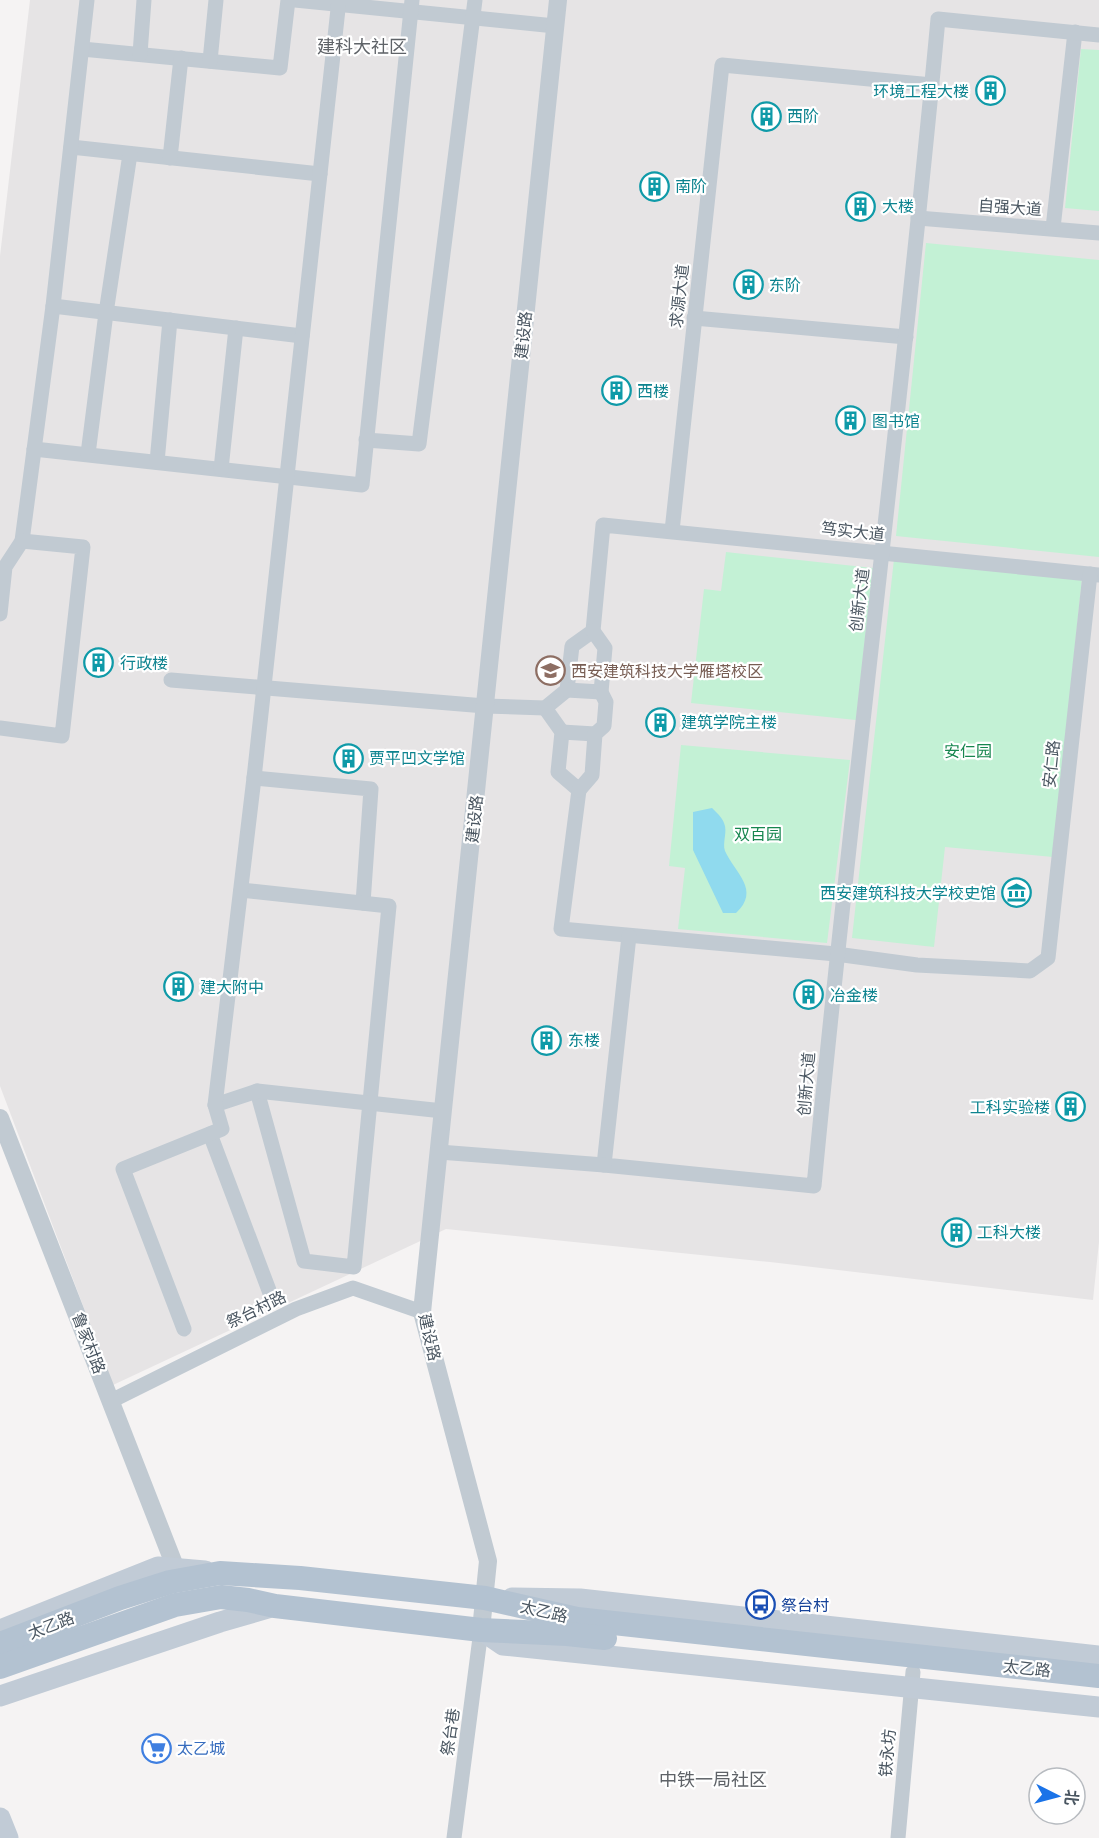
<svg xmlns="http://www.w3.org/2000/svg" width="1099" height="1838" font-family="'PT Sans','Noto Sans SC',sans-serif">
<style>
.education{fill:#e6e4e5}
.green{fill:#c3f1d5}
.water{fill:#90daee}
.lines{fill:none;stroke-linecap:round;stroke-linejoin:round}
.minor{stroke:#c1cad2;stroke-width:15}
.tertiary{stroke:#c1cad2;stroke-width:18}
.secondary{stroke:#c1cbd6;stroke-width:21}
.primary{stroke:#b3c2d1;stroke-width:24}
.labels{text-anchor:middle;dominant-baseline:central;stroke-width:4.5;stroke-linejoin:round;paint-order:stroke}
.culture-label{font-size:16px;fill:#0d838f;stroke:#fff;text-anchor:start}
.street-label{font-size:16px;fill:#4a5661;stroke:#fff}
.education-label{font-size:16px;fill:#785e54;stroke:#fff;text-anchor:start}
.park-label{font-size:16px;fill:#17864f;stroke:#fff}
.transit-label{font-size:16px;fill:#164399;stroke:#fff;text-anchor:start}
.shop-label{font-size:16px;fill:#366cbe;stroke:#fff;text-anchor:start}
.neighbourhood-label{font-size:18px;fill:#5f6368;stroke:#fff}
</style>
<rect width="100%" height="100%" fill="#f5f3f3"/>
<polygon class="education" points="30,0 1099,0 1099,1242 1093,1300 770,1262 446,1229 113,1385 0,1086 0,256"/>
<g class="green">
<polygon points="1081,49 1099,50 1099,211 1065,208"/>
<polygon points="926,243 1099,260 1099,557 896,536"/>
<polygon points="726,552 873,568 856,720 691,703 704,589 721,591"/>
<polygon points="894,559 1082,578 1053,857 945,847 934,947 852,938"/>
<polygon points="681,745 850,760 827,943 678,929 685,868 669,866"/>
</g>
<path class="water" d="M712,808C716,812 722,817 724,823C728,831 722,843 725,851C735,873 761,890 736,913H723L693,850V812Z"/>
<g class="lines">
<g class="minor">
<polyline points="295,0 555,26"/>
<polyline points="82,49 280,68 288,0"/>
<polyline points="140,54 144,0"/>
<polyline points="210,61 216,0"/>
<polyline points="71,147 320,174"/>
<polyline points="170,158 181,58"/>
<polyline points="918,218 1099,233"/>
<polyline points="1053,228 1075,32"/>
<polyline points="53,306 302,336"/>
<polyline points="694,318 906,337"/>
<polyline points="366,440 419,444 475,0"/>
<polyline points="34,449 362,485 412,0"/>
<polyline points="88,454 106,313 130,154"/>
<polyline points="157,462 170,320"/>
<polyline points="221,469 236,328"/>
<polyline points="672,531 722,65 932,85"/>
<polyline points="0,614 5,567 22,541 53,306 87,0"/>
<polyline points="171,680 485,706 545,708 567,690 572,646 593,631 603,525 1099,575"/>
<polyline points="567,690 601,692"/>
<polyline points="545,708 562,732 558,772 579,790 561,929 836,954 917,965 1030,971 1048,958 1090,574"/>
<polyline points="0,728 62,736 83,547 22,541"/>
<polyline points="562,732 595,734"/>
<polyline points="254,778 371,789 363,903"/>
<polyline points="579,790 592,775 595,734 604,726 606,702 601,692 605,648 593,631"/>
<polyline points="241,890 389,906 354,1267 304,1261 257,1091"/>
<path d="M629,936L604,1165L814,1186C851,796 902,408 938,19L1099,35"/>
<polyline points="215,1105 257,1091 443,1111"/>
<polyline points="210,1134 270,1293"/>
<polyline points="439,1152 604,1165"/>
<polyline points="184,1329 123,1169 222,1129 215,1105 254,778 339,0"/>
<polyline points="111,1401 296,1309 353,1288 422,1312"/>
<polyline points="454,1838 481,1630"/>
<polyline points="898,1838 913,1672"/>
</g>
<g class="tertiary">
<polyline points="0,1118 176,1569"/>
<polyline points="481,1630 488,1561 422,1312 558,0"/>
</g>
<g class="secondary">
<polyline points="512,1598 580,1599 1099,1656"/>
<polyline points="0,1630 158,1567 205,1571"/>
<polyline points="481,1630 503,1645 1099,1707"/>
<polyline points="0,1696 220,1622 275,1606"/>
<polyline points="0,1818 8,1838"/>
</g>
<g class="primary">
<polyline points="0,1644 120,1598 170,1582 220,1573 300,1578 485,1598 577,1619 1099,1676"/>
<polyline points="0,1667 175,1605 221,1597 248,1600 275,1606 481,1630 567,1634 605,1638"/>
</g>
</g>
<defs>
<symbol id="building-ring" viewBox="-11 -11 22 22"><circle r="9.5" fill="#fff" stroke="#0f9aa8" stroke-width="1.5"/><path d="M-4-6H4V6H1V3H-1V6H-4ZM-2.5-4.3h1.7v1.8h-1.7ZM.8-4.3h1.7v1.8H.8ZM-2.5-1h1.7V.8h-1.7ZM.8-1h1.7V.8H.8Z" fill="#0f9aa8"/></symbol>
<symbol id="university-ring" viewBox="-11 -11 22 22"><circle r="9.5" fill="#fff" stroke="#8d6e63" stroke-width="1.5"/><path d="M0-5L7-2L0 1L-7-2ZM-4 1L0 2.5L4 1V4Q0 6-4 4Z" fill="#8d6e63"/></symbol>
<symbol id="museum-ring" viewBox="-11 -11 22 22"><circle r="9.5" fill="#fff" stroke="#0f9aa8" stroke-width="1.5"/><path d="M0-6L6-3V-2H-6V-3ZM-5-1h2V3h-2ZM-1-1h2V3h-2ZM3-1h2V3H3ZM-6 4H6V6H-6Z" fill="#0f9aa8"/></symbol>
<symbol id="bus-ring" viewBox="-11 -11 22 22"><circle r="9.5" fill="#fff" stroke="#1a4fb4" stroke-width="1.5"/><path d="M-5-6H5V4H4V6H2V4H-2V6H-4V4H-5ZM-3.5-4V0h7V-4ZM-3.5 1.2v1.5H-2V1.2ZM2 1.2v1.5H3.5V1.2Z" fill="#1a4fb4"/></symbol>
<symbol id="supermarket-ring" viewBox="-11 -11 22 22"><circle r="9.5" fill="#fff" stroke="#3f7fe0" stroke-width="1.5"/><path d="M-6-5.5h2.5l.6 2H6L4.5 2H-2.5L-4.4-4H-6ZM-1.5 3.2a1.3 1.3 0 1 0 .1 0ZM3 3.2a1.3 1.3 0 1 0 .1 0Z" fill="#3f7fe0"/></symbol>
</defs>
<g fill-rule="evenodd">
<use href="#building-ring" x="974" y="74" width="33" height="33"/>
<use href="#building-ring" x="750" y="100" width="33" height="33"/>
<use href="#building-ring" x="638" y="170" width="33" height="33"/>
<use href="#building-ring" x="844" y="190" width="33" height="33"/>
<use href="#building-ring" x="732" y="268" width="33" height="33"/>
<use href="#building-ring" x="600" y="374" width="33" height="33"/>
<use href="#building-ring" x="834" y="404" width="33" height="33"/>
<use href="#building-ring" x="82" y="646" width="33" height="33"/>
<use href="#university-ring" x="534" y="654" width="33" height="33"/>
<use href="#building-ring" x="644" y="706" width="33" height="33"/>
<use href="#building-ring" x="332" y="742" width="33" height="33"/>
<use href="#museum-ring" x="1000" y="876" width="33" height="33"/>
<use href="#building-ring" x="162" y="970" width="33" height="33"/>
<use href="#building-ring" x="792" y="978" width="33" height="33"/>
<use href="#building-ring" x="530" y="1024" width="33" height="33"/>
<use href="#building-ring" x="1054" y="1090" width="33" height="33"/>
<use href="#building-ring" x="940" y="1216" width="33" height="33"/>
<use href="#bus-ring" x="744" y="1588" width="33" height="33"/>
<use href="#supermarket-ring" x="140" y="1732" width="33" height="33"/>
</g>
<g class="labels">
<g class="culture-label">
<text x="969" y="91" text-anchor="end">环境工程大楼</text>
<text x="787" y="116">西阶</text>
<text x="675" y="186">南阶</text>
<text x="882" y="206">大楼</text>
<text x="769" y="285">东阶</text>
<text x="637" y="391">西楼</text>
<text x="872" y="421">图书馆</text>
<text x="120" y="663">行政楼</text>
<text x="681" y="722">建筑学院主楼</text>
<text x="369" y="758">贾平凹文学馆</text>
<text x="996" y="893" text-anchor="end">西安建筑科技大学校史馆</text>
<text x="200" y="987">建大附中</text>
<text x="830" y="995">冶金楼</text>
<text x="568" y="1040">东楼</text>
<text x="1050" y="1107" text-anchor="end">工科实验楼</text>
<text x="977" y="1232">工科大楼</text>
</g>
<g class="street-label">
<text transform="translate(1010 207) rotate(4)">自强大道</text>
<text transform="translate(679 296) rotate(-84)">求源大道</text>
<text transform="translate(523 335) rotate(-84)">建设路</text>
<text transform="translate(853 531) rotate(6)">笃实大道</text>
<text transform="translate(859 600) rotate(-83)">创新大道</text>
<text transform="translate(1051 764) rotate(-84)">安仁路</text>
<text transform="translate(474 819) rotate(-84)">建设路</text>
<text transform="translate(806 1084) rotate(-85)">创新大道</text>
<text transform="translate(256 1309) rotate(-26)">祭台村路</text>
<text transform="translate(430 1337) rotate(77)">建设路</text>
<text transform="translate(89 1343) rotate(69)">鲁家村路</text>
<text transform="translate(544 1611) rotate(13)">太乙路</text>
<text transform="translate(51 1625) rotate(-21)">太乙路</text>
<text transform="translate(1027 1668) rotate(6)">太乙路</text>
<text transform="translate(450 1732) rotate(-82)">祭台巷</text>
<text transform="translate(887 1753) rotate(-85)">铁永坊</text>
</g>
<g class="education-label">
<text x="571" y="671">西安建筑科技大学雁塔校区</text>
</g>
<g class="park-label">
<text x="968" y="751">安仁园</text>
<text x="758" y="834">双百园</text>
</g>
<g class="transit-label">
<text x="781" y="1605">祭台村</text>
</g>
<g class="shop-label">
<text x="177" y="1748">太乙城</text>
</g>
<g class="neighbourhood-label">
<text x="362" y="46">建科大社区</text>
<text x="713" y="1779">中铁一局社区</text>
</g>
</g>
<g transform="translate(1057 1796) rotate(96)"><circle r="28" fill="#ffffff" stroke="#b7bbc0" stroke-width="1.5"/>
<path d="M0-4.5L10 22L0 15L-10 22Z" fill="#1a73e8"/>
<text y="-9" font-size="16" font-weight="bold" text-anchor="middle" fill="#4a5661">北</text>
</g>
</svg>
